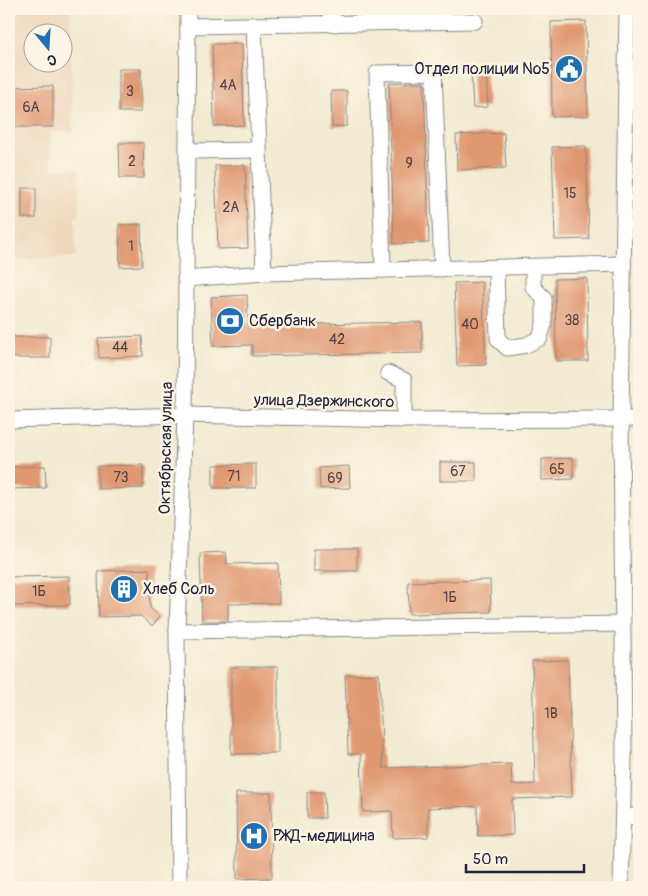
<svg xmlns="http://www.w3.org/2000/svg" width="648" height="896" font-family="Pangolin,sans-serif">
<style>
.built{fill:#eed7bb;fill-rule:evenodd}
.building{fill:#e09871}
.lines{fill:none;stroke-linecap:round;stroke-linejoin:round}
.minor-casing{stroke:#8a8686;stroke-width:17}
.minor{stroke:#fff;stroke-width:15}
.labels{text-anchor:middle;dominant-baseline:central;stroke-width:5;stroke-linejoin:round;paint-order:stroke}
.number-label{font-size:14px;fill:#524048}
.poi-label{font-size:16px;fill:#22223b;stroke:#fcf5e5;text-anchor:start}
.street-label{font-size:16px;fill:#22223b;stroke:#fcf5e5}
</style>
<rect width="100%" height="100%" fill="#fcf5e5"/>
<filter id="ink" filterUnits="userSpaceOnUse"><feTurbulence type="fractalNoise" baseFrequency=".02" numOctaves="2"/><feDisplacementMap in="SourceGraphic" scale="10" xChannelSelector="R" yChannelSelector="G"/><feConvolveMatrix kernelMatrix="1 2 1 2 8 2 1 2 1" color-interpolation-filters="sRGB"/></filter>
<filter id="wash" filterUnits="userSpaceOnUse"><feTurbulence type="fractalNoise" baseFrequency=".0096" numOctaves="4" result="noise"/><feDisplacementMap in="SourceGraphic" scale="20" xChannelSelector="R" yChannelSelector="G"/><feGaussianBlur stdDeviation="1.12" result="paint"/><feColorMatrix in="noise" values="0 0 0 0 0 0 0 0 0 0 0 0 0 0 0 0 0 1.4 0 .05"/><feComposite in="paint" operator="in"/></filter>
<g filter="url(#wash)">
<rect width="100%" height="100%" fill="#f2ebd1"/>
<path class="built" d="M9,9H70L73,131H50L51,169H79V216H75L76,257L9,259ZM32,32H62V62H32Z"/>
<g id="blocks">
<g class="building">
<polygon points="586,21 588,116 552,117 551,22"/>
<polygon points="212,44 242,44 244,125 214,126"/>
<rect x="119" y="69" width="22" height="43"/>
<polygon points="486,72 488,107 473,108 471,73"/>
<polygon points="424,82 429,243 394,244 389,83"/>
<polygon points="53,86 53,127 9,127 9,87"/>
<polygon points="331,91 347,91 347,126 332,127"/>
<polygon points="504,133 506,168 457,170 456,135"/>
<polygon points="119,143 143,143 144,178 120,178"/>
<polygon points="586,146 589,239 555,240 552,147"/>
<polygon points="245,165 248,248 218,249 215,166"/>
<rect x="22" y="188" width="14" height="30"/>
<polygon points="141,224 142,266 120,267 119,225"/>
<polygon points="587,278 588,361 556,361 555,279"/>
<polygon points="482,282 486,365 457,366 454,283"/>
<polygon points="247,295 248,325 422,322 422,353 252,356 252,345 213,346 211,297"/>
<polygon points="142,336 143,356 99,358 98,338"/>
<rect x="9" y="337" width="41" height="21"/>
<polygon points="573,458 573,479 542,480 542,459"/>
<rect x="440" y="462" width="36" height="19"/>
<polygon points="256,464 256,488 213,488 213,465"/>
<polygon points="143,465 143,488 98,489 98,466"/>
<polygon points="45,466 46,488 9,489 9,467"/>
<polygon points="349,466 350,488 320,489 319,468"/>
<rect x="314" y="549" width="43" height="22"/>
<polygon points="226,552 227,564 278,563 279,603 228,604 228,621 202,621 200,553"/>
<polygon points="149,569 150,608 160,617 152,626 141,616 99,617 98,571"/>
<polygon points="69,576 70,605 9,606 9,577"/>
<polygon points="490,580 491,612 409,614 408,582"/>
<polygon points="568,660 572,797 512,799 513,835 478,836 477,806 428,808 428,837 393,838 392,811 363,812 361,754 348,754 345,675 379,674 383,768 511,764 512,785 535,784 532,661"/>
<polygon points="231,667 278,667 278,753 231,754"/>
<polygon points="307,792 324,792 325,818 307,818"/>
<polygon points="236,793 271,793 272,878 237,879"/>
</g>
</g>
</g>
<g filter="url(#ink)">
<use href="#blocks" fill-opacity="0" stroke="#8a8686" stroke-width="1"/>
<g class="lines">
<defs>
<g id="minor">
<polyline points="328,9 336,24"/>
<polyline points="254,25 264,273"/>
<polyline points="188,26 475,21"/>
<polyline points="188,151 259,150"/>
<polyline points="496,268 498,339 507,348 526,345 540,338 544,324 544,298 533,287 533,267"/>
<polyline points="383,270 377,73 434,72 442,269"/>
<polyline points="185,279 264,273 623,264"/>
<polyline points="388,373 404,380 404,420"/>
<polyline points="9,420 185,415 404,420 639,419"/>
<polyline points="177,631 623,624"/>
<polyline points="623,817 639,816"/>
<polyline points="179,887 177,631 185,415 188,9"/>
<polyline points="621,887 624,753 621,419 627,9"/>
</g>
</defs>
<use href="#minor" class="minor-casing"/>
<use href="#minor" class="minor"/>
</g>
</g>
<defs>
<symbol id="civic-disc" viewBox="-11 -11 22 22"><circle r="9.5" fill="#1f6fb2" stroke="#fcf5e5"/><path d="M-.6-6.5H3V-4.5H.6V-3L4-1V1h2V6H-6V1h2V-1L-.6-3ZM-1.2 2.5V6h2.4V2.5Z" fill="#fff"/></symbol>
<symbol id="bank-disc" viewBox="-11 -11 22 22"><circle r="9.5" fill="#1f6fb2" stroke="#fcf5e5"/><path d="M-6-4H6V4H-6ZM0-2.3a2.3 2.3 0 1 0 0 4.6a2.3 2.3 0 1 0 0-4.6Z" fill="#fff"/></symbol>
<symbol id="building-disc" viewBox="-11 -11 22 22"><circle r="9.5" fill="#1f6fb2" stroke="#fcf5e5"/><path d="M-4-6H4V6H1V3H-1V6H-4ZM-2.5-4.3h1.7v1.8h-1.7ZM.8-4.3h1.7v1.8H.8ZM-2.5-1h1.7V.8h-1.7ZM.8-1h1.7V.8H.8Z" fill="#fff"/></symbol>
<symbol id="hospital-disc" viewBox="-11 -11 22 22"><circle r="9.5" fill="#1f6fb2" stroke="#fcf5e5"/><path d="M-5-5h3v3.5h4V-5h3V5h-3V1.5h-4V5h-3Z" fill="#fff"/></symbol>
</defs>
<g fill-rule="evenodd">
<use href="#civic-disc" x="553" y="53" width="32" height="32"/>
<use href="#bank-disc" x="214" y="305" width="32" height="32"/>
<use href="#building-disc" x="108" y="573" width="32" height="32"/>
<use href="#hospital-disc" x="238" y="820" width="32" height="32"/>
</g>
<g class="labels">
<g class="number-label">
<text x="228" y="85">4А</text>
<text x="130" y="91">3</text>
<text x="31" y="107">6А</text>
<text x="132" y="161">2</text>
<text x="409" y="163">9</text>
<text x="570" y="193">15</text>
<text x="231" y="207">2А</text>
<text x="131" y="246">1</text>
<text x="572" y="320">38</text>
<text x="470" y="324">40</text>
<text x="337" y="339">42</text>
<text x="120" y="347">44</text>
<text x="557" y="469">65</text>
<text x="458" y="471">67</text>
<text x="234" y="476">71</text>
<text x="121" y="477">73</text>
<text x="335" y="478">69</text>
<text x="39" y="591">1Б</text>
<text x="450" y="597">1Б</text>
<text x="551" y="713">1В</text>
</g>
<g class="poi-label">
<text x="550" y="69" text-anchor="end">Отдел полиции №5</text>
<text x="249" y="321">Сбербанк</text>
<text x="143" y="589">Хлеб Соль</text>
<text x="273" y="836">РЖД-медицина</text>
</g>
<g class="street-label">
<text transform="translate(324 401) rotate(1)">улица Дзержинского</text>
<text transform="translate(166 448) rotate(-89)">Октябрьская улица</text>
</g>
</g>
<rect width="648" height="896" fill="none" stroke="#fcf5e5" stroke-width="30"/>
<g transform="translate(48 48) rotate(162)"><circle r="24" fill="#fcf5e5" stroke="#a5a1a1"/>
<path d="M0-4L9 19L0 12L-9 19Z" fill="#1f6fb2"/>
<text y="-8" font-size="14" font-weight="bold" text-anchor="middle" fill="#22223b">С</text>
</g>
<path d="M466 864v8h118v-8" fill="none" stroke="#22223b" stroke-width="2.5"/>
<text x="473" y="864" font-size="15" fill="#22223b" stroke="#fcf5e5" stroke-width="4" paint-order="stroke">50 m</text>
</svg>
